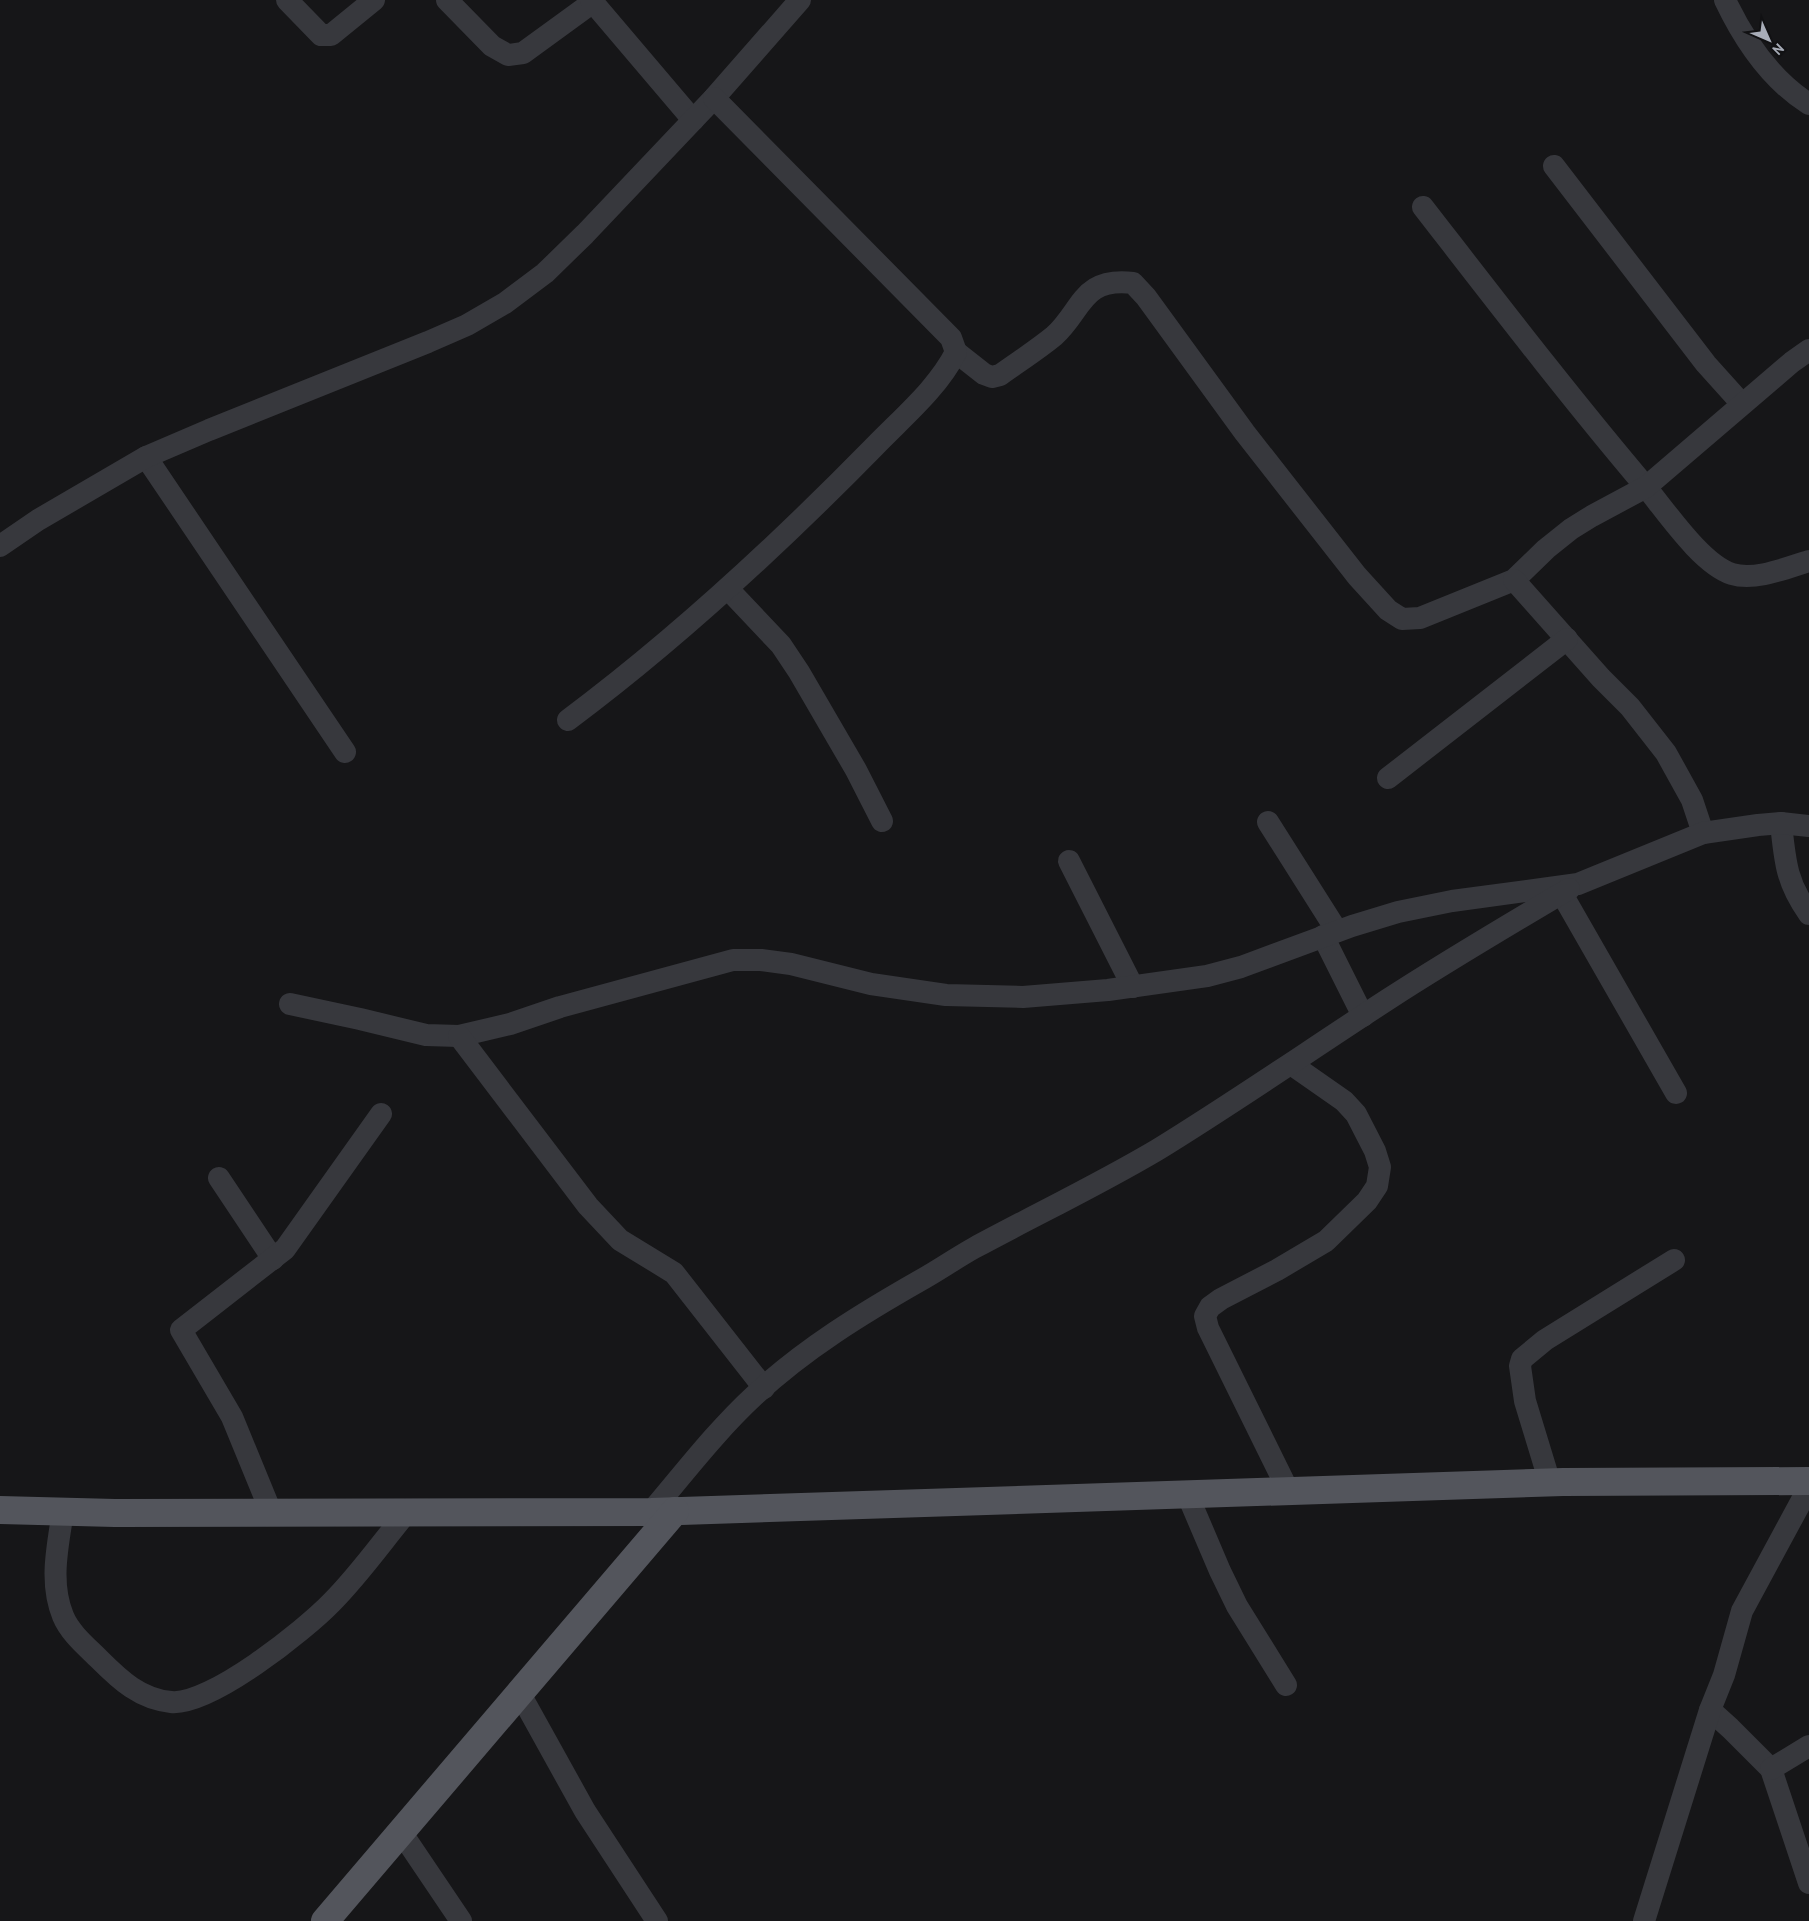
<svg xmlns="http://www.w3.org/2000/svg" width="1809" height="1921" font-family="'PT Sans',sans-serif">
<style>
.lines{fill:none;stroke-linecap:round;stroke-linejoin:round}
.minor{stroke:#37383d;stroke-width:22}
.major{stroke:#53555c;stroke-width:28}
</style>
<rect width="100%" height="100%" fill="#161618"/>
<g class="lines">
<g class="minor">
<polyline points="287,0 321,35 331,35 374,0"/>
<polyline points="447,0 492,46 508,55 523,53 593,2"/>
<polyline points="591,0 693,120"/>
<path d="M1725,0C1744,40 1771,80 1809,104"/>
<polyline points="1554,166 1706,364 1742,404"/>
<path d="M1423,207C1496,301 1568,395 1645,486C1666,511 1701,564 1732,574C1755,581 1786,568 1809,561"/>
<path d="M956,352L984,374L992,377L1000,375C1018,362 1037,350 1054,336C1083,310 1081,277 1133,283L1146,297L1245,433L1357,576L1388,610L1402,619L1420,618L1514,580L1546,549L1571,529L1592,516L1646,487L1792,362L1809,350"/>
<polyline points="146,457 345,752"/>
<polyline points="0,546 38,520 146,457 209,430 428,342 467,325 505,303 545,273 585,234 714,98 800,0"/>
<polyline points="1514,580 1601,678 1630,707 1666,753 1692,800 1703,833"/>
<polyline points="728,589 781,645 799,672 856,770 882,821"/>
<path d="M568,720C678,638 779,544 875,446C903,417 938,388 956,352L951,338L714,98"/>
<polyline points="1388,778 1567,639"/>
<polyline points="1268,822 1337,931"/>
<path d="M1781,823C1785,861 1786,882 1809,914"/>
<polyline points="1069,861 1133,987"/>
<polyline points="1562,894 1676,1093"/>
<polyline points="1323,936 1363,1016"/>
<polyline points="290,1004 360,1019 426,1035 459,1036 510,1024 560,1007 733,960 761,960 791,964 871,984 946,995 1023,997 1108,990 1207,976 1241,967 1352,926 1398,912 1452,901 1578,884 1703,833 1758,825 1781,823 1809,826"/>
<polyline points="459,1036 588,1206 620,1240 674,1273 764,1388"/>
<polyline points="219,1178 273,1259"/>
<polyline points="1550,1483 1525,1401 1520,1366 1522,1359 1545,1340 1674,1260"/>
<polyline points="1289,1492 1208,1328 1205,1316 1210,1307 1221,1299 1277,1270 1326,1241 1367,1201 1377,1186 1380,1167 1375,1151 1356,1114 1344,1101 1291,1064"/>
<polyline points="1188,1496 1220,1571 1237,1606 1286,1685"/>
<path d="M63,1511C58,1545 49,1582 63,1616C70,1633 86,1646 99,1659C120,1680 140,1699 171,1702C210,1706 305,1630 332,1602C359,1575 382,1542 407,1512"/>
<polyline points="271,1512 232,1417 181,1330 285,1249 381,1114"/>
<path d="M651,1512C685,1472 717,1430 755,1395C804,1349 863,1313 921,1280C939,1270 956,1258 974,1248C1035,1215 1098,1185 1157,1150C1235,1102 1310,1050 1387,1000C1447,961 1508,925 1569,889"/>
<polyline points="519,1692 585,1811 657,1921"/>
<polyline points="1710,1710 1730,1728 1771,1769 1809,1883"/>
<polyline points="1771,1769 1809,1746"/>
<polyline points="401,1832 461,1921"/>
<polyline points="1644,1921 1710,1710 1724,1675 1742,1611 1809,1487"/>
</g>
<g class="major">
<polyline points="0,1510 115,1513 651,1512 1563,1482 1809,1481"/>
<polyline points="325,1921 675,1511"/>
</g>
</g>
<g transform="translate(1769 40) rotate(135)" stroke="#111113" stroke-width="4" paint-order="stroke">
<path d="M0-4L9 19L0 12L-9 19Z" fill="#a8adb8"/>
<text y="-8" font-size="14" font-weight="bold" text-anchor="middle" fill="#a8adb8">N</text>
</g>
</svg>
